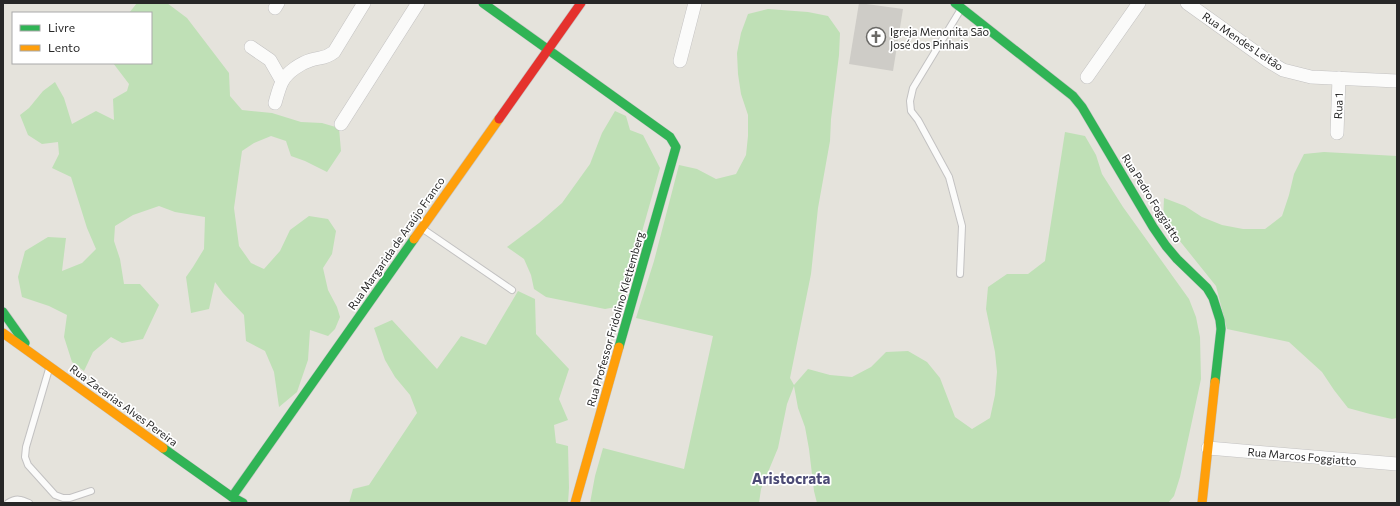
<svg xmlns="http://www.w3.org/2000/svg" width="1400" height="506" font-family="Commissioner,sans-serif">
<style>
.green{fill:#bfe0b6}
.building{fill:#ceccc7}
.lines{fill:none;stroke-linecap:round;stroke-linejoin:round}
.lane-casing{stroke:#c3c2c2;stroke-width:8}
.street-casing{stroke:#c3c2c2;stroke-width:14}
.fast-casing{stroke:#c3c2c2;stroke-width:10}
.slow-casing{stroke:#c3c2c2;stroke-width:10}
.jam-casing{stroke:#c3c2c2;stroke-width:10}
.lane{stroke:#fbfbfa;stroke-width:6}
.street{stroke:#fbfbfa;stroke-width:13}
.fast{stroke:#30b455;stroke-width:9}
.slow{stroke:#ff9f0a;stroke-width:9}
.jam{stroke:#e5322d;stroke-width:9}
.labels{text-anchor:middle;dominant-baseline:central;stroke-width:3.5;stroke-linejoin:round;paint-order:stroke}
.poi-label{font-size:11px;fill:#272727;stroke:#fff;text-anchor:start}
.street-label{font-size:11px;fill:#272727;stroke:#fff}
.district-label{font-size:15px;font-weight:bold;fill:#4b4a75;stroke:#fff}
</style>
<rect width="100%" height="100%" fill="#e5e3dc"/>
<g class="green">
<polygon points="137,3 167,3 187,18 229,73 230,96 242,110 272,113 301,122 322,123 339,128 341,151 327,172 305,161 291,156 286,141 271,136 254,143 242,151 234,208 239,246 251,263 264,269 280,251 290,230 309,216 328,219 336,231 332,254 323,268 328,290 337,307 340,317 335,329 328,336 310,330 308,360 297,392 279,407 274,372 265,351 246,341 244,315 223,293 215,282 209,309 191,313 186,277 193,267 204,249 205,217 175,212 159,206 133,215 115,226 114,241 120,259 124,284 140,284 159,305 143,339 122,343 111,337 93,352 84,371 72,362 64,337 67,315 49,306 22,297 18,277 25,251 48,237 66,238 62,271 82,263 96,249 87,228 71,177 52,168 59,154 58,142 42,144 28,135 20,115 29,108 43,91 55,82 64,98 72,124 96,111 114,120 113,99 127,91 129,84 113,63 151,63 151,13 129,13"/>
<polygon points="768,9 808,12 828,16 840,33 839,55 831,119 830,141 818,208 811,274 790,378 794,385 808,369 830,375 852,377 871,367 886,352 908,351 927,362 940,378 955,417 972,429 990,418 995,395 997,372 995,352 986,309 988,287 1007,274 1028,274 1045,261 1065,132 1085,136 1096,155 1102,174 1123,207 1189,299 1196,317 1200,337 1201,379 1180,477 1174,496 1168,503 817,503 814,491 809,449 805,427 798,408 794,386 787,404 778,448 761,489 759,503 590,503 595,476 603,448 684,469 713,336 636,318 654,261 679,165 697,169 716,179 736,174 746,155 748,136 748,115 741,94 738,74 737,53 741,33 748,14"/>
<polygon points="615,111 626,116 630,130 643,135 660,168 621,306 605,309 546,297 534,289 531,275 524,259 507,247 539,223 562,203 590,164 602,133"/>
<polygon points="1324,152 1397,156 1397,418 1392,419 1370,414 1348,408 1334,390 1322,372 1289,342 1227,329 1216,286 1163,220 1164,198 1185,206 1202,217 1222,225 1243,229 1265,229 1282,216 1289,195 1294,174 1304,154"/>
<polygon points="518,291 535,299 536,334 569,369 559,399 568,420 554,425 556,443 568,446 569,488 568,503 349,503 353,489 369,485 417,413 410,395 395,377 385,360 374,328 392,320 437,369 461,336 486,345"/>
</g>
<polygon class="building" points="859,3 903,9 893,71 849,64"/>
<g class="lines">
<defs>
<g id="lane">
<polyline points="423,229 512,290"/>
<polyline points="960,274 962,226 949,177 918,120 911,111 910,101 913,88 961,9"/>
<polyline points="49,369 26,447 25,457 28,465 55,495 63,498 70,498 91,491"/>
<path d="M8,503C16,498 21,499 29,503"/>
</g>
<g id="street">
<polyline points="1187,3 1268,61 1283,70 1311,77 1397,81"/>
<polyline points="275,8 278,3"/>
<polyline points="251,47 270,60 282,81"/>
<polyline points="680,61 695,3"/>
<polyline points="1087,77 1139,3"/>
<path d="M275,103C277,96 279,88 282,82C287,72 301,63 311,60C321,57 325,59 334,52L364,3"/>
<polyline points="341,124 418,3"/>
<polyline points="1337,133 1339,78"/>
<polyline points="1208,448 1397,464"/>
</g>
<g id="fast">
<polyline points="483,3 670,137 676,147 619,347"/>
<polyline points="955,3 1073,96 1082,107 1153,227 1166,246 1177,259 1207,288 1213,298 1220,320 1221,329 1215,382"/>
<polyline points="3,312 25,343"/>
<polyline points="163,448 232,497 243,503"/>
<polyline points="232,497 414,239"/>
</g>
<g id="slow">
<polyline points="414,239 499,119"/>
<polyline points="3,333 163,448"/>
<polyline points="575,503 619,347"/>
<polyline points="1202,503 1215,382"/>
</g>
<polyline id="jam" points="499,119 581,3"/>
</defs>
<use href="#lane" class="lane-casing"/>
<use href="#street" class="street-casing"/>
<use href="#fast" class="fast-casing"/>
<use href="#slow" class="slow-casing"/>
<use href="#jam" class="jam-casing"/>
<use href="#lane" class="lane"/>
<use href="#street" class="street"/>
<use href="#fast" class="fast"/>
<use href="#slow" class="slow"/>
<use href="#jam" class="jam"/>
</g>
<defs>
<symbol id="church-ring" viewBox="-11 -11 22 22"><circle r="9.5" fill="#fff" stroke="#6a6966" stroke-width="1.5"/><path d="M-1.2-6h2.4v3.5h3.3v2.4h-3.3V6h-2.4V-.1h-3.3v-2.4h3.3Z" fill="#6a6966"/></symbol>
</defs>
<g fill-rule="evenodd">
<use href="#church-ring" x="865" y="26" width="22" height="22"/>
</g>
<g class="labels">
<g class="poi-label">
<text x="890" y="31">Igreja Menonita São<tspan x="890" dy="13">José dos Pinhais</tspan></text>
</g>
<g class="street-label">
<text transform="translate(1243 41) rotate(34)">Rua Mendes Leitão</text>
<text transform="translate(1338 106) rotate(-88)">Rua 1</text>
<text transform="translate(1152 198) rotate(58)">Rua Pedro Foggiatto</text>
<text transform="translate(396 243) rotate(-55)">Rua Margarida de Araújo Franco</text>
<text transform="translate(615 319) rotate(-74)">Rua Professor Fridolino Klettemberg</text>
<text transform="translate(124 405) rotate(36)">Rua Zacarias Alves Pereira</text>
<text transform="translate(1302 456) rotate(5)">Rua Marcos Foggiatto</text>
</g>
<g class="district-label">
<text x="791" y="478">Aristocrata</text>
</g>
</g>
<rect width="1400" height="506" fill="none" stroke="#272727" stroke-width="8"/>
<rect x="12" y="12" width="140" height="52" fill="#ffffff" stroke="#a9a9a9"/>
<rect x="20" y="25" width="20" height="6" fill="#30b455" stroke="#a9a9a9"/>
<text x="48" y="32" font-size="12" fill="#272727">Livre</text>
<rect x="20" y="45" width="20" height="6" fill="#ff9f0a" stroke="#a9a9a9"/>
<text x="48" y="52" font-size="12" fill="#272727">Lento</text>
</svg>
